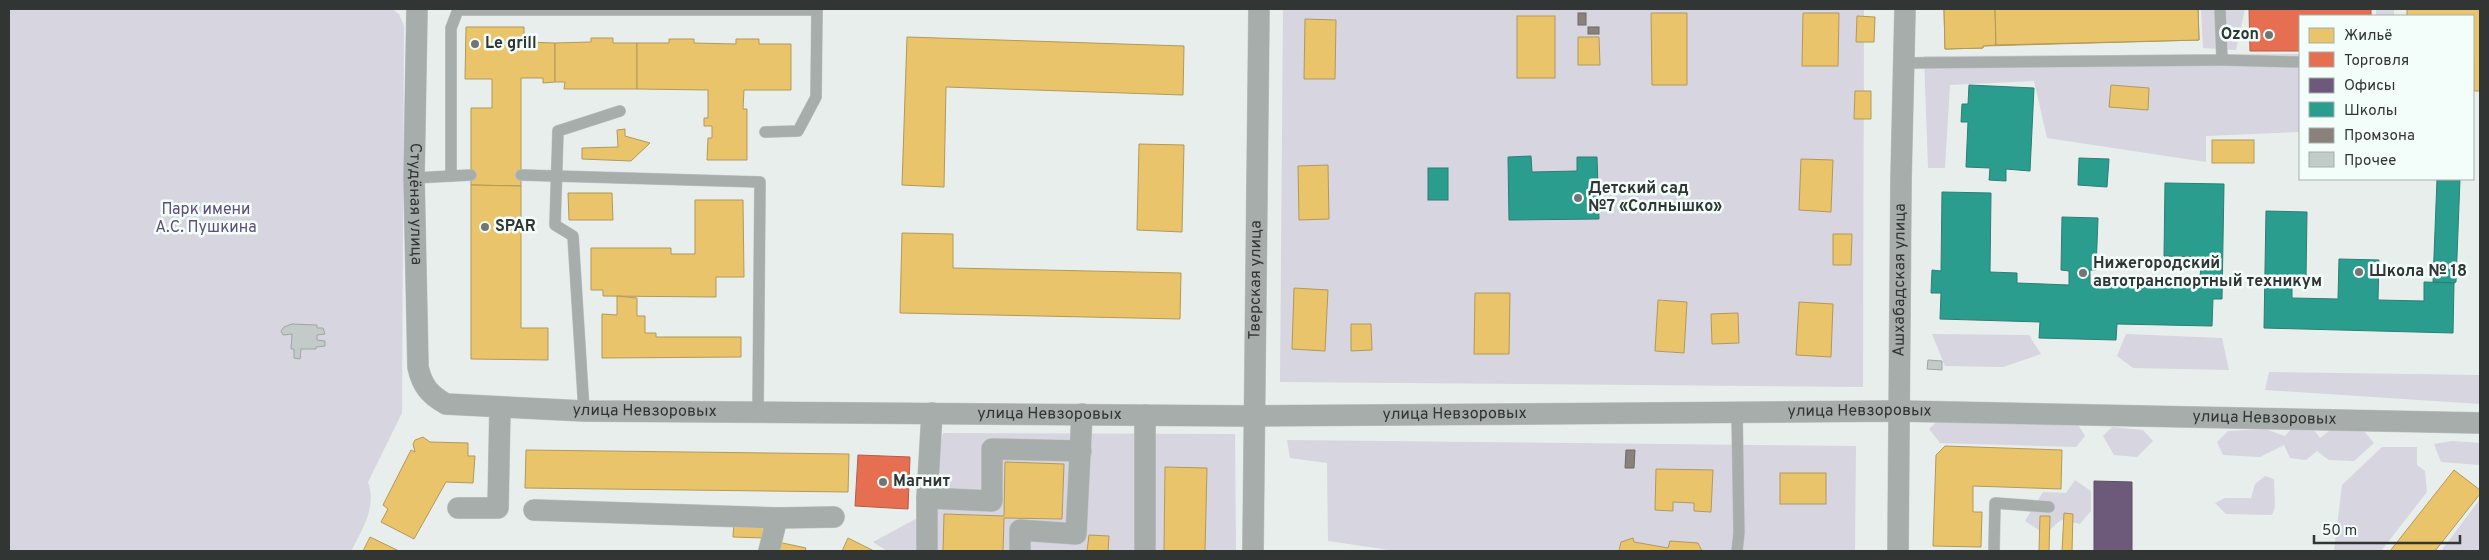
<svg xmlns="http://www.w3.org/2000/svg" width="2489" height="560" font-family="Overpass,sans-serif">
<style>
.green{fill:#d7d5df}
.homes{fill:#e9c46a;stroke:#b2995a}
.shops{fill:#e76f51;stroke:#b05e48}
.offices{fill:#6d597a;stroke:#5b4e65}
.schools{fill:#2a9d8f;stroke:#2c7e73}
.industry{fill:#8a817c;stroke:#6f6a66}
.building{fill:#c2cbc8;stroke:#a0a4a3}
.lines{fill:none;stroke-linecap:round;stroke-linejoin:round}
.lane-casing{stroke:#c4c8c7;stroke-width:12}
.street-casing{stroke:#c4c8c7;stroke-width:22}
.lane{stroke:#a7adab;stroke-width:11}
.street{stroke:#a7adab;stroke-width:21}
.poi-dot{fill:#717674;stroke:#f3fefa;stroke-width:2}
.labels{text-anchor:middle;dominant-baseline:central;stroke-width:5;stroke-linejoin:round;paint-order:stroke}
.poi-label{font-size:16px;font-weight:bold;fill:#313533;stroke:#f3fefa;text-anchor:start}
.street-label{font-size:16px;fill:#313533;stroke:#f3fefa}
.park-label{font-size:16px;fill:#614d7a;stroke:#f3fefa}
</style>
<rect width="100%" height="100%" fill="#e8eeec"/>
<g class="green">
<path d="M9,9H392L399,14L404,26L402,413L368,482C377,507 362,530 351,551H9Z"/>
<polygon points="1283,9 1864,9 1863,387 1280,382"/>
<polygon points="2201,9 2245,9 2236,50 2203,48"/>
<rect x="2376" y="9" width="18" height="7"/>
<polygon points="2300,54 2300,132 2206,136 2206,162 2047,138 2034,81 1950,85 1945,168 1928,168 1924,56"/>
<polygon points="1932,334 2029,335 2041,354 2003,367 1945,366"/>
<polygon points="2126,334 2222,338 2229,370 2133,368 2117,356"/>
<polygon points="2269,372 2480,375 2480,404 2265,390"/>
<polygon points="1941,418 2077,423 2085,436 2076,447 1940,443 1929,429"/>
<polygon points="2112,427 2143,430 2153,441 2137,457 2114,455 2103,436"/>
<polygon points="2292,428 2314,430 2320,438 2333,428 2363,430 2374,443 2354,461 2329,460 2317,451 2306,460 2290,458 2284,445 2260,457 2223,455 2217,442 2228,431 2265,429 2285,436"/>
<polygon points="943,433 1235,434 1236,551 887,551 873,542 921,516"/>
<polygon points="1287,440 1856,446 1855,551 1396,551 1328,541 1327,463 1290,458"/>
<polygon points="2452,441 2480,443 2480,465 2441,462 2434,444"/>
<polygon points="2382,447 2417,447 2417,465 2425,471 2427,492 2381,551 2334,551 2342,485"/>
<polygon points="2265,476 2274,479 2275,507 2272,515 2226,514 2215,503 2225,498 2251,498 2255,484"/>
<polygon points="2075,480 2091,491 2091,511 2080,524 2061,520 2045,534 2025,521 2043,492 2066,493"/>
<polygon points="2480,499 2480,551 2441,551"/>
</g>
<g class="homes">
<polygon points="1944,9 2198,9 2199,40 1983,46 1983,48 1945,49"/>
<polygon points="1944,9 1995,9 1996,45 1983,46 1983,48 1945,49"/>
<polygon points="1995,9 2198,9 2199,40 1996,45"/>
<polygon points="2407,9 2480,9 2480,91 2474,91 2473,16 2407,16"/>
<polygon points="1651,13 1687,13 1687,85 1652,85"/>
<polygon points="1803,13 1839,13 1838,66 1802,66"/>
<rect x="1517" y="16" width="38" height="62"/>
<polygon points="1857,16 1875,17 1874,42 1856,42"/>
<polygon points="1305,19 1336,20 1335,79 1304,79"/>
<polygon points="466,27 524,27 524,42 555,43 555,82 543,83 543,78 521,78 521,186 471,185 471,108 492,108 492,79 465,79"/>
<polygon points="907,37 1184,46 1183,95 946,87 944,187 902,185"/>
<polygon points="1578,37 1599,37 1600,65 1578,65"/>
<polygon points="591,38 613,38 613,43 637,43 637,89 564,89 565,82 555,82 555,43 591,42"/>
<polygon points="669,39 694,39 694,43 736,44 736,39 759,39 759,44 791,44 791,90 744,90 743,109 747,109 747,160 707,160 708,138 712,138 712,126 704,126 704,118 708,118 708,90 637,89 637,43 669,43"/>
<polygon points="2111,85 2149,88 2148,110 2109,107"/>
<polygon points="1855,91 1871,91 1871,119 1854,119"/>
<polygon points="625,129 625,136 650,143 631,161 582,159 582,148 618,147 617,130"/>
<rect x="2212" y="140" width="42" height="23"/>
<polygon points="1139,144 1184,145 1182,232 1137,230"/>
<polygon points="1801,159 1833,160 1831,212 1799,210"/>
<polygon points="1328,165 1329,219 1299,220 1298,166"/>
<polygon points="471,185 521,186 521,328 548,328 548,360 471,359"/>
<polygon points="568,193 612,193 613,220 569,220"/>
<polygon points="695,200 743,200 744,277 716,277 716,297 603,296 603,290 591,290 591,248 671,248 671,254 695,254"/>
<polygon points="902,233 953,234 953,268 1181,273 1180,319 900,313"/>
<polygon points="1833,234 1852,234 1851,265 1833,265"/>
<polygon points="1294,288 1328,290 1325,351 1292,349"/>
<polygon points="1475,293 1510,293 1509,354 1474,354"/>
<polygon points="617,296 637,298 637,316 645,316 645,333 656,333 656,337 741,337 741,357 602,358 602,314 617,315"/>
<polygon points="1658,300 1687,302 1684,353 1655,351"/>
<polygon points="1799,302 1833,304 1831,357 1796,355"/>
<polygon points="1738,313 1739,343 1712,344 1711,314"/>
<polygon points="1351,324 1371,324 1372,350 1351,351"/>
<polygon points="423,437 430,442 468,443 468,456 475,456 473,483 446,482 414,539 381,522 388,509 383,505 411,450 415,452 413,444 415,440"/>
<polygon points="1945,446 2062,450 2061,489 1973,486 1973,512 1982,512 1981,547 1933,546 1936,455"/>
<polygon points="526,450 849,454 848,492 525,488"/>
<polygon points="1005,462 1064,464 1062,519 1004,518 1003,551 943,551 944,514 1004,516"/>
<polygon points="1165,467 1207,468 1205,551 1164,551"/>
<polygon points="1656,469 1713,470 1711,512 1694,511 1694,503 1673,502 1673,511 1655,510"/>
<polygon points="2454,470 2480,490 2480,494 2435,551 2390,551"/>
<rect x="1780" y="473" width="46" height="31"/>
<polygon points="2064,513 2073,514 2072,551 2062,551"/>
<polygon points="2040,516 2050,516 2049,551 2039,551"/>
<polygon points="734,520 766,522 765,538 733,537"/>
<polygon points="1089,535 1109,536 1108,551 1087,551"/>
<polygon points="370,537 399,551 363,551"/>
<polygon points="848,538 874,551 842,551"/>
<polygon points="1633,538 1634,542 1668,548 1670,541 1698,543 1702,551 1723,551 1619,551 1621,542"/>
<polygon points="778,542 806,548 805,551 776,551"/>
</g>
<g class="shops">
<polygon points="2249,9 2371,9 2371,16 2300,16 2300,51 2250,51"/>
<polygon points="858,455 910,457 908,509 855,506"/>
</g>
<polygon class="offices" points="2094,481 2132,482 2132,551 2094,551"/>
<g class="schools">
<polygon points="1969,85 2034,88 2030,171 2006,169 2006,181 1989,180 1990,168 1966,167 1968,122 1961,122 1962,104 1968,104"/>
<polygon points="1531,156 1532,172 1577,171 1577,157 1597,157 1599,219 1509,220 1508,157"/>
<polygon points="2079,158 2109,159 2107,187 2078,185"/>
<rect x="1428" y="168" width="20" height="32"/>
<polygon points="2437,179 2460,179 2456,282 2454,283 2433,282"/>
<polygon points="2165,183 2224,184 2222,299 2213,299 2212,326 2117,324 2116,340 2039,338 2040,322 1940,319 1941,293 1931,293 1932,270 1941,271 1942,192 1991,193 1990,272 2017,273 2017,283 2069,285 2069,271 2061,270 2062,217 2098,218 2096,270 2090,270 2090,285 2141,287 2141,277 2200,278 2201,264 2194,264 2194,257 2164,256"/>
<polygon points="2266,211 2307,212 2306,279 2292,279 2292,298 2338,299 2339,259 2379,260 2378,300 2424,301 2424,282 2454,283 2453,333 2264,328"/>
</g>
<g class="industry">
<rect x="1578" y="13" width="8" height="12"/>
<rect x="1588" y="27" width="11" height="7"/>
<polygon points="1626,450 1635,450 1634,468 1625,468"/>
</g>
<g class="building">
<polygon points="292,324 317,325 317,328 323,328 325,334 317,335 317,340 325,341 325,346 316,347 316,349 301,349 300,359 294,358 294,349 291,349 292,334 283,335 281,331 284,327"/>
<polygon points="1928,360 1942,361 1942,370 1927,369"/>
</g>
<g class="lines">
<defs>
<g id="lane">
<polyline points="2222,60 2300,62"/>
<polyline points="1904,63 2222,60 2220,9"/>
<polyline points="765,132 798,131 816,97 817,9"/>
<polyline points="521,175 760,182 758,412"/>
<polyline points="451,176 451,28 458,10 817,10"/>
<polyline points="414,178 471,175"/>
<polyline points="584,411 573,236 555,225 558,131 620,111"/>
<polyline points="1737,551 1739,533 1737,412"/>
<polyline points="1994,551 1995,503 2049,507"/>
</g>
<g id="street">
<path id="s1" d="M417,9L414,178L418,367C422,386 430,395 446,404L584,411L1253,416L1898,411L2480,423"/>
<polyline points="927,498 992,501 992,449 1081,451"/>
<polyline points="458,508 498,508 500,408"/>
<polyline points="534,510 777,518 834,517"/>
<polyline points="769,551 777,518"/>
<polyline points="927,551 927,498 932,413"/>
<polyline points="1020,551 1020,530 1076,534 1082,414"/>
<polyline points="1145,551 1145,415"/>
<path id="s2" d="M1253,551L1259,9"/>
<path id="s3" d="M1898,551L1901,180L1905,9"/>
</g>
</defs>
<use href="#lane" class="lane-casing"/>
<use href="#street" class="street-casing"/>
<use href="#lane" class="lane"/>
<use href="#street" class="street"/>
</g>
<g class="poi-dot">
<circle cx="2269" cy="35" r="5"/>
<circle cx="475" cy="44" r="5"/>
<circle cx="1578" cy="198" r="5"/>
<circle cx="485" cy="227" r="5"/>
<circle cx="2359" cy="272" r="5"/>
<circle cx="2083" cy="273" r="5"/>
<circle cx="883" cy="482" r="5"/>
</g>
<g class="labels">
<g class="poi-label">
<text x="2259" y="35" text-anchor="end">Ozon</text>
<text x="485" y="44">Le grill</text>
<text x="1588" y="189">Детский сад<tspan x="1588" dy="18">№7 «Солнышко»</tspan></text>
<text x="495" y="227">SPAR</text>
<text x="2093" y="264">Нижегородский<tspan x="2093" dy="18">автотранспортный техникум</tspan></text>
<text x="2369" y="272">Школа № 18</text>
<text x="893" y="482">Магнит</text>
</g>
<g class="street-label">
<text stroke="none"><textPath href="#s1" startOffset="195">Студёная улица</textPath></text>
<text stroke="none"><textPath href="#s2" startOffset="271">Тверская улица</textPath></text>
<text stroke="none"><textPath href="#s3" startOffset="271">Ашхабадская улица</textPath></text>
<text stroke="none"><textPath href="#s1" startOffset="605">улица Невзоровых</textPath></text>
<text stroke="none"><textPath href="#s1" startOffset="1820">улица Невзоровых</textPath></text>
<text stroke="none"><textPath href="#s1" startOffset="1010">улица Невзоровых</textPath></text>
<text stroke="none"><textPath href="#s1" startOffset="1415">улица Невзоровых</textPath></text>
<text stroke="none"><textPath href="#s1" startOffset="2225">улица Невзоровых</textPath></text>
</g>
<g class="park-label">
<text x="206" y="210">Парк имени<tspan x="206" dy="18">А.С. Пушкина</tspan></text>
</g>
</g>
<rect width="2489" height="560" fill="none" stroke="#313533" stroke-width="20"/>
<rect x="2299" y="15" width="175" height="165" fill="#f3fefa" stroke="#a5aeaa"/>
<rect x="2309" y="28" width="25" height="15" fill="#e9c46a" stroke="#a5aeaa"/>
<text x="2344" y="40" font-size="15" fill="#313533">Жильё</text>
<rect x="2309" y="52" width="25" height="15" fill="#e76f51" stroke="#a5aeaa"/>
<text x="2344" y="65" font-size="15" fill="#313533">Торговля</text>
<rect x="2309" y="78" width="25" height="15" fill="#6d597a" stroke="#a5aeaa"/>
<text x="2344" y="90" font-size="15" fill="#313533">Офисы</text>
<rect x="2309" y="102" width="25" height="15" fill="#2a9d8f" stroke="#a5aeaa"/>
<text x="2344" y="115" font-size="15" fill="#313533">Школы</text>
<rect x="2309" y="128" width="25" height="15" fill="#8a817c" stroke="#a5aeaa"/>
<text x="2344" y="140" font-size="15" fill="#313533">Промзона</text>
<rect x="2309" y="152" width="25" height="15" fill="#c2cbc8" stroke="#a5aeaa"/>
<text x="2344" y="165" font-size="15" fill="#313533">Прочее</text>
<path d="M2314 535v8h146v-8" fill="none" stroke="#313533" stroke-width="2.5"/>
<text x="2322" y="535" font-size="15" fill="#313533" stroke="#f3fefa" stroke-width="4" paint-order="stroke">50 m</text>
</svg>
